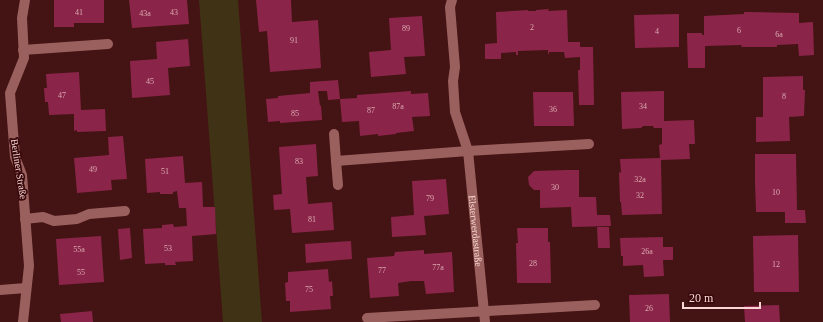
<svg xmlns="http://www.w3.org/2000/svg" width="823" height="322" font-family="Georgia,serif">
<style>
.green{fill:#403215}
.building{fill:#8a2549}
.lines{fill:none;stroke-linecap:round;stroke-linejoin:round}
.street{stroke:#9a605d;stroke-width:10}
.labels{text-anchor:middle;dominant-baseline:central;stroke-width:3.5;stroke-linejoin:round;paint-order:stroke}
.number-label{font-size:8px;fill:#dcaab1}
.street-label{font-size:10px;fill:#f8d7d4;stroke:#38080a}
</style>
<rect width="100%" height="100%" fill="#441313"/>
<polygon class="green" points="199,0 238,0 262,322 223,322"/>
<g class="building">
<polygon points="54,0 104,0 104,23 74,23 74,27 54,27"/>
<polygon points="129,0 187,0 189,24 132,28"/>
<polygon points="256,0 291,0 292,22 318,20 321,68 270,72 267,31 259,32"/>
<polygon points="549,9 548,11 567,10 568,42 580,42 580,47 593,47 594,105 579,105 578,70 580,70 580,57 565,58 564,52 549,52 549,54 548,54 548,50 518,51 518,55 516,55 516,52 501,53 501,59 485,59 485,44 497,43 496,12 528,10 528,11 536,11 536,10"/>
<polygon points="744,12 799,13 799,23 813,22 814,55 799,56 798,44 777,45 777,47 741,47 742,45 705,46 705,68 688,68 687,33 702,33 702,35 704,35 704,16 744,14"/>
<polygon points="679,14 679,47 635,48 634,15"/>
<polygon points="422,16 425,56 404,57 406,74 371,77 369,52 391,50 389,18"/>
<polygon points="188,39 190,66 168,68 170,95 132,98 130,61 157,59 156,42"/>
<polygon points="79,72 81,110 105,109 106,131 77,132 77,130 74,131 74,114 49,115 48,102 45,102 44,88 47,88 46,74"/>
<polygon points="803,76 803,90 805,90 804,116 789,117 790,141 756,142 756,117 763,117 763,77"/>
<polygon points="338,80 340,99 357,98 357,95 411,91 411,94 428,93 430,116 412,117 414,131 396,133 396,134 378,136 378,134 360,136 359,121 342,122 340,99 328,100 327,91 318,91 320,106 321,105 322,120 280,123 280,121 268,122 266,99 278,98 278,96 310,93 310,82"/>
<polygon points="664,91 664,121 694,120 695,144 689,144 690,159 661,160 662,214 622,215 621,202 620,202 619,172 621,173 620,159 660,158 659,145 662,144 662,128 654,128 653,126 643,126 641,128 622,129 621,92"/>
<polygon points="533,92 573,92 574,126 534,126"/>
<polygon points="123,136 127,179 111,180 112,190 77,193 74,158 109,155 108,137"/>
<polygon points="316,144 318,176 306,177 308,204 332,202 334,230 292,233 290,209 274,210 273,195 282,194 279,147"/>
<polygon points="755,154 796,154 797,210 805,210 806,223 785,223 785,212 756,212 755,182"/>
<polygon points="183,156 185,183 202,182 203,207 215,207 216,234 192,236 193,261 175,262 176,265 165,265 165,263 145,264 143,229 162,228 162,225 173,224 174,227 187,226 186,208 179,208 177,191 173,192 173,194 160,194 160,192 147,193 145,159"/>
<polygon points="566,170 579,170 579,197 596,197 597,215 610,215 611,226 572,227 571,207 540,208 540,190 534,190 529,185 528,177 534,171"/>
<polygon points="446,179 449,214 424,216 426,235 392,237 391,217 414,215 412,181"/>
<polygon points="597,227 609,227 610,248 598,248"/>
<polygon points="130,228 132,258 120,260 118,229"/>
<polygon points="517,228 548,228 548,242 550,242 551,283 517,283 516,243 518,243"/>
<polygon points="798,235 799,292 754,292 753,236"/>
<polygon points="101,236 104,282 59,285 56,239"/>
<polygon points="663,237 663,247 673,247 673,260 663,260 664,276 644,277 643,265 623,266 623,256 621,256 620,238"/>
<polygon points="351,241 352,259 306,263 305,244"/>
<polygon points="424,250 424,254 452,252 454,292 426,294 424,281 411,281 398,283 399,296 370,298 367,258 394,256 395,252"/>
<polygon points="328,269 329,282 332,281 333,296 330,296 331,309 290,312 290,301 286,301 285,283 288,282 288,272"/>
<polygon points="669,294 670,322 630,322 629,295"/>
<polygon points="779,305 780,322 745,322 744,306"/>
<polygon points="92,311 93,322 61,322 60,314"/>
</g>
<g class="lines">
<g class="street">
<path id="s1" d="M452,0L450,7L455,67L453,81L455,112L468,151L485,322"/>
<polyline points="23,50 108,44"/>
<polyline points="334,134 336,161"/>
<polyline points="338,185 336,161 468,151 589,144"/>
<polyline points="25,219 43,217 54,221 77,219 89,214 125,211"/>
<polyline points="0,290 26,288"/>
<polyline points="367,318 595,305"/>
<polyline points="23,322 29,266 22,175 15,157 10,93 24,58 22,18 25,0"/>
</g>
</g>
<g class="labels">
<g class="number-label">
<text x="79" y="12">41</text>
<text x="174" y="12">43</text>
<text x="145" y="13">43a</text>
<text x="532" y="27">2</text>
<text x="406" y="28">89</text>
<text x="739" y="30">6</text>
<text x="657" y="31">4</text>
<text x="779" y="34">6a</text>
<text x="294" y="40">91</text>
<text x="150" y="81">45</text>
<text x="62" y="95">47</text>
<text x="784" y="96">8</text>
<text x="398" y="106">87a</text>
<text x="643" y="106">34</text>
<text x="553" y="109">36</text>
<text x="371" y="110">87</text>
<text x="295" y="113">85</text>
<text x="299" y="161">83</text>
<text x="93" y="169">49</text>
<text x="165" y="171">51</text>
<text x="640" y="179">32a</text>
<text x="555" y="187">30</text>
<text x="776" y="192">10</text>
<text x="640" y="195">32</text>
<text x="430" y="198">79</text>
<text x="312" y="219">81</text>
<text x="168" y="248">53</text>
<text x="79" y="249">55a</text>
<text x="647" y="251">26a</text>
<text x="533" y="263">28</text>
<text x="776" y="264">12</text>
<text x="438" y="267">77a</text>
<text x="382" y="270">77</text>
<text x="81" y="272">55</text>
<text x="309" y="289">75</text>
<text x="649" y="308">26</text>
</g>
<g class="street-label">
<text transform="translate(19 169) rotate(81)">Berliner Straße</text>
<text stroke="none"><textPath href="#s1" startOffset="234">Elsterwerdastraße</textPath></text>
</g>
</g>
<path d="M683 302v6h77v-6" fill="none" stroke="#f8d7d4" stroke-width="2"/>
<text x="689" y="302" font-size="12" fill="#f8d7d4" stroke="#38080a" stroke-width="3" paint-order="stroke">20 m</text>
</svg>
